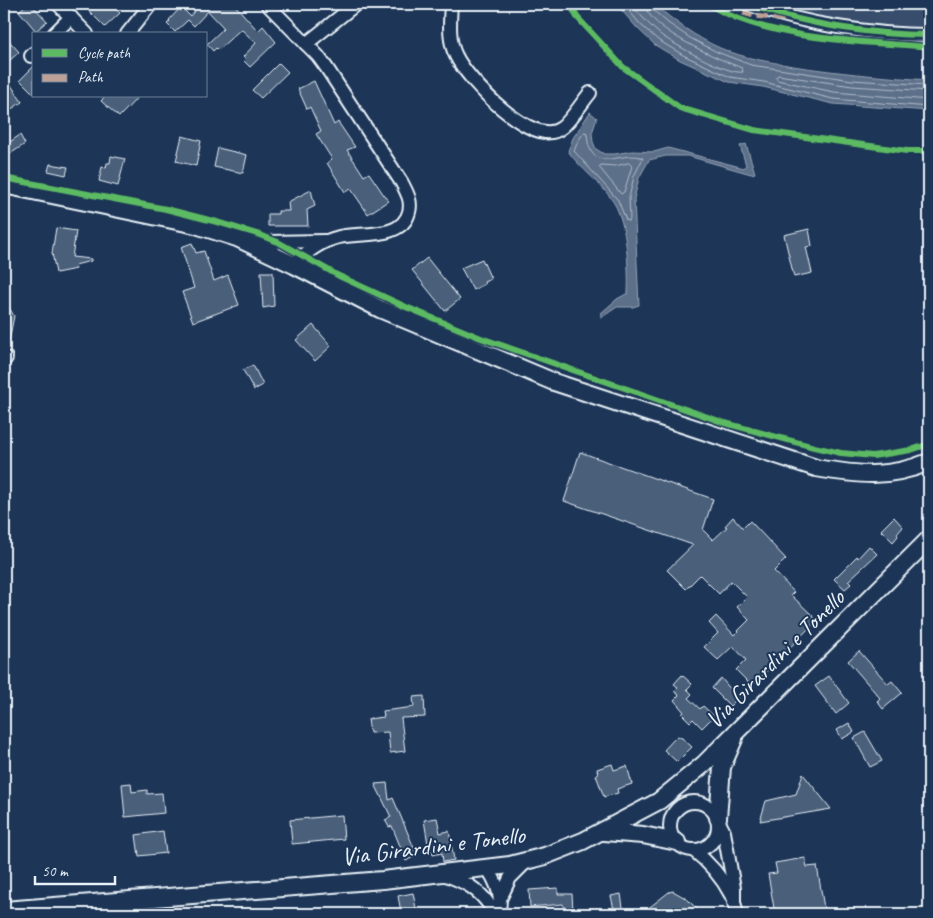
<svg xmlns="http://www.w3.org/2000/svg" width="933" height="918" font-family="Caveat,sans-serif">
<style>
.green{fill:#374d6c;stroke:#909fb2}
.water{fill:#5d7089;stroke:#95a4b5}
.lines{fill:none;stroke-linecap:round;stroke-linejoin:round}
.shore{stroke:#b0bdcc;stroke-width:1}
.building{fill:#495e7a;stroke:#e8f1f8}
.minor-casing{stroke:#e8f1f8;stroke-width:16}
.major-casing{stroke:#e8f1f8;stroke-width:20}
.minor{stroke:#1d3557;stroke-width:12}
.major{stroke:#1d3557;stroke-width:16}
.quiet{stroke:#bda197;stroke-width:5;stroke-dasharray:10 5;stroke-linecap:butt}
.cycleway-casing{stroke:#1d3557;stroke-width:9}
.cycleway{stroke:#5cba63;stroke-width:6}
.labels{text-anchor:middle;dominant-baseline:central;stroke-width:4;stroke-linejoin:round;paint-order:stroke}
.street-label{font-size:25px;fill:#e8f1f8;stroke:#1d3557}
</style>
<rect width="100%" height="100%" fill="#1d3557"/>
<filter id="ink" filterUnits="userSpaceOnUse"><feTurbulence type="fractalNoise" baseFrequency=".02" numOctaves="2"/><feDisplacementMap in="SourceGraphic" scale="10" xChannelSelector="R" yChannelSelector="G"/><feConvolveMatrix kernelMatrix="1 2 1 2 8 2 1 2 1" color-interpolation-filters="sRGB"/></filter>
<g filter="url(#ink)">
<polygon class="green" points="748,4 929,4 929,35 904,35"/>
<g class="water">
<path d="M616,4H654C674,21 695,37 720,48C746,59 766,61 793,66C839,73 883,77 929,80V111L833,104L763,87L729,82L680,60L655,45L637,28Z"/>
<path d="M590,112L597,118L592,133L593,142L596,149L604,154H615L632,151L654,152L668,148L744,168L746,165L740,146L746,144L755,173L751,174L688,156H666L649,160L639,178L634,199L639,305L633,307H617L601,318V313L617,299L628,293C629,267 627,225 614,203C602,183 581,170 568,151L573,138Z"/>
</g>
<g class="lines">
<g class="shore">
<polyline points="623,4 641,25 658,40 683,55 730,77 764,82 833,99 929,107"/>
<path d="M631,4C640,15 650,26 661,35C675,45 728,75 743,72L742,68C721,60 646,29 645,4"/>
<polyline points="651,4 652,9 668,23 690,38 717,52 751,65 852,80 929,85"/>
<polyline points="929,91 852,86 778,75 776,77 777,80 834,92 929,100"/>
<path d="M585,132L587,134C590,178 622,149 643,158L634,176L629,198L630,219L629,221L626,220L618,200L574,151L578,141Z"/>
<polygon points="629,163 632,166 624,192 621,194 599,167 601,165 615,166"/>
</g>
</g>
<g class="building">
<polygon points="27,4 31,4 47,21 36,31 19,11"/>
<polygon points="82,4 110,4 120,13 105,27"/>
<polygon points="201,4 234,4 258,31 263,26 276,42 250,67 244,61 246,59 243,57 256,43 241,29 218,50 216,48 213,51 207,44 224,28 208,11 194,26 188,20 175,32 167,24 170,21 169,20 181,7 190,16"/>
<polygon points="4,35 19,52 8,62 4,57"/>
<polygon points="279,63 288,72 261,98 252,90"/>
<polygon points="34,66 34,94 20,80"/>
<polygon points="314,81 334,125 338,122 355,147 347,150 364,176 369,173 388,201 368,214 351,189 345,192 327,163 332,159 316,134 321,131 310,107 307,109 298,89"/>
<polygon points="9,82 22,102 4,114 4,86"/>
<polygon points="105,96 139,96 119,117 101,101"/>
<polygon points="20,135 25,144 4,158 4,146"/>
<polygon points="182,136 201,141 196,166 176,161"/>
<polygon points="218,148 247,155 243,173 214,167"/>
<polygon points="111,156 125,159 118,186 99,181 102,167 106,168 107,163 110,163"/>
<polygon points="50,164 68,167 66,175 48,171"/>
<polygon points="311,190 315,206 307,210 308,226 268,226 268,214 278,214 278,211 289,211 288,202"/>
<polygon points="56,228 76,231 72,257 91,259 91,261 75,265 76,269 56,273 52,253"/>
<polygon points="809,229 812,246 806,247 812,273 794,277 784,235"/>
<polygon points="192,243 196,253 204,251 214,281 228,275 239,305 193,322 182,292 194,288 181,247"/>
<polygon points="427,258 460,299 445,311 412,270"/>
<polygon points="482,259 491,279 484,282 485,284 473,290 461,268"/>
<polygon points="261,272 273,272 274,306 263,308"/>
<polygon points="4,299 14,316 8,346 4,346"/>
<polygon points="313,325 331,346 315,361 296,340"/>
<polygon points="253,365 263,385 254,390 243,370"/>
<polygon points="580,452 713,499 703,530 713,540 727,527 725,526 733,517 743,528 750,521 786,559 774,571 794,592 791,595 814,617 816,621 752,686 736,670 746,660 733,646 718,660 704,647 718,633 709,623 716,616 734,635 749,620 737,607 747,597 731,581 719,594 700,575 686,589 667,570 693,545 564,501"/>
<polygon points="894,517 903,527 897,534 898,536 893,542 881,530"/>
<polygon points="869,546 877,554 848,581 851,584 845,589 834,579 857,556 858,558"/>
<polygon points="859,651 888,684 892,681 902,693 883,709 877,701 880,698 848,661"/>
<polygon points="682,675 692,684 687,689 692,694 688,698 700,709 703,706 714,716 702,728 693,719 690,722 682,714 684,712 674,700 679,695 674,691 678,687 674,684"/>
<polygon points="829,676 849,703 836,714 815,686"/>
<polygon points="721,678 738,698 730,706 712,688"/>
<polygon points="424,696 425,717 401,718 405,751 390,753 388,732 370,733 368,719 384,717 383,711 414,707 413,697"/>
<polygon points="849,723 854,732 842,739 837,730"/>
<polygon points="865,732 882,761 870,767 854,738"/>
<polygon points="677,736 682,738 692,747 677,762 664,750"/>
<polygon points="612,764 614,770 627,766 632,784 617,789 618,793 604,797 596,775 598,775 597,769"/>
<polygon points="803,774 831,809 760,821 766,801 796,794"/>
<polygon points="131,783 132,792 147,790 147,794 162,793 164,813 125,817 122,784"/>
<polygon points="387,783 389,800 393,798 417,855 406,861 392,826 389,827 385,820 391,817 375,784"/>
<polygon points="342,815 344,839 292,844 290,820"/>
<polygon points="437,818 440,833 449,831 454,860 443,862 442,853 433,855 431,848 429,850 424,820"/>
<polygon points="163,831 166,853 139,856 136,835"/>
<polygon points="805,858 807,867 817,866 825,914 775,914 768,874 777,873 775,863"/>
<polygon points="558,888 558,894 572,894 573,910 564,910 563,904 530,907 529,890"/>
<polygon points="673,891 687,899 702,914 641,914 669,892"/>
<polygon points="413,893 417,914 405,914 404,912 401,912 398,896"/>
<polygon points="621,894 624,914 615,914 611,896"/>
</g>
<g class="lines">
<defs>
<g id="minor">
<polyline points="58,4 87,34"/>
<path d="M267,4L318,56L326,67L402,183C407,193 412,201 409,212C402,240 361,232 339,237C322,241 305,252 294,265"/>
<path d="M451,4C450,20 448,41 456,56C467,79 533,150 561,128C569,123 583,101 590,93"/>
<path d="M748,4C802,24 872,35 929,35"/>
<polyline points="54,34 71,17"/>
<polyline points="127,34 151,4"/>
<polyline points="306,44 356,4"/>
<polyline points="31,56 34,53"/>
<polyline points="256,246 268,242 325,241"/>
<polyline points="4,358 6,358"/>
<circle cx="694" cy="826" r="24"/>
<polyline points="720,824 724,832 734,888 734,902 737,914"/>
<path d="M693,850C710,863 721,876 731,895"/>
<path d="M487,868C497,882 503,898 498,914"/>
<path d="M443,874C463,881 478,888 490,906"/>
<polyline points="500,899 510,878 527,861"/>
</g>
<g id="major">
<path d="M4,185L196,225L237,238L294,265L380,309L554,382L816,468C859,475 887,479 929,462"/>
<polyline points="718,818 722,767 734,739"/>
<polyline points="604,832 643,835 677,842"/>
<polyline points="4,910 383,880 510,865 545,856 583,841 659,801 704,764 929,539"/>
</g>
</defs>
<use href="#minor" class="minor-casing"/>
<use href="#major" class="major-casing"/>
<use href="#minor" class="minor"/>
<use href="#major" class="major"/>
<polyline class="quiet" points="743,13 754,16 782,19 790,4"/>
<defs>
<g id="cycleway">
<polyline points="570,4 577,17 623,67 680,108 754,130 907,151 929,151"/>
<path d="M708,4C769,41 860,41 929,47"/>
<path d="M748,4C802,24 872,35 929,35"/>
<polyline points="4,178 166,209 217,222 257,234 278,242 339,276 406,307 481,338 725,423 814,447 841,453 873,456 911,450 929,444"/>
</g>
</defs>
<use href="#cycleway" class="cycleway-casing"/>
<use href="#cycleway" class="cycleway"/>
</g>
</g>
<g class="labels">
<g class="street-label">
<text transform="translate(775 659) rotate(-45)">Via Girardini e Tonello</text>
<text transform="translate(433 846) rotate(-7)">Via Girardini e Tonello</text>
</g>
</g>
<rect width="933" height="918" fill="none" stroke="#1d3557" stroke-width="20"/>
<rect x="10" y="10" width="913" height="898" fill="none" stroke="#e8f1f8" stroke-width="2" filter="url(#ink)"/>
<rect x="32" y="32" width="175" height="65" fill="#1d3557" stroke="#6e8097"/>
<rect x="42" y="49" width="25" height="8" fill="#5cba63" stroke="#6e8097"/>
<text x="78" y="58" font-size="15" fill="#e8f1f8">Cycle path</text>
<rect x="42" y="74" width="25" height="8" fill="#bda197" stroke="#6e8097"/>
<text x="78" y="82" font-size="15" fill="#e8f1f8">Path</text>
<path d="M35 876v8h80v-8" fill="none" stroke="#e8f1f8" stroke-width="2.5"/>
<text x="42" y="876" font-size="15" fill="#e8f1f8" stroke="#1d3557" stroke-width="4" paint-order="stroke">50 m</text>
</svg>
